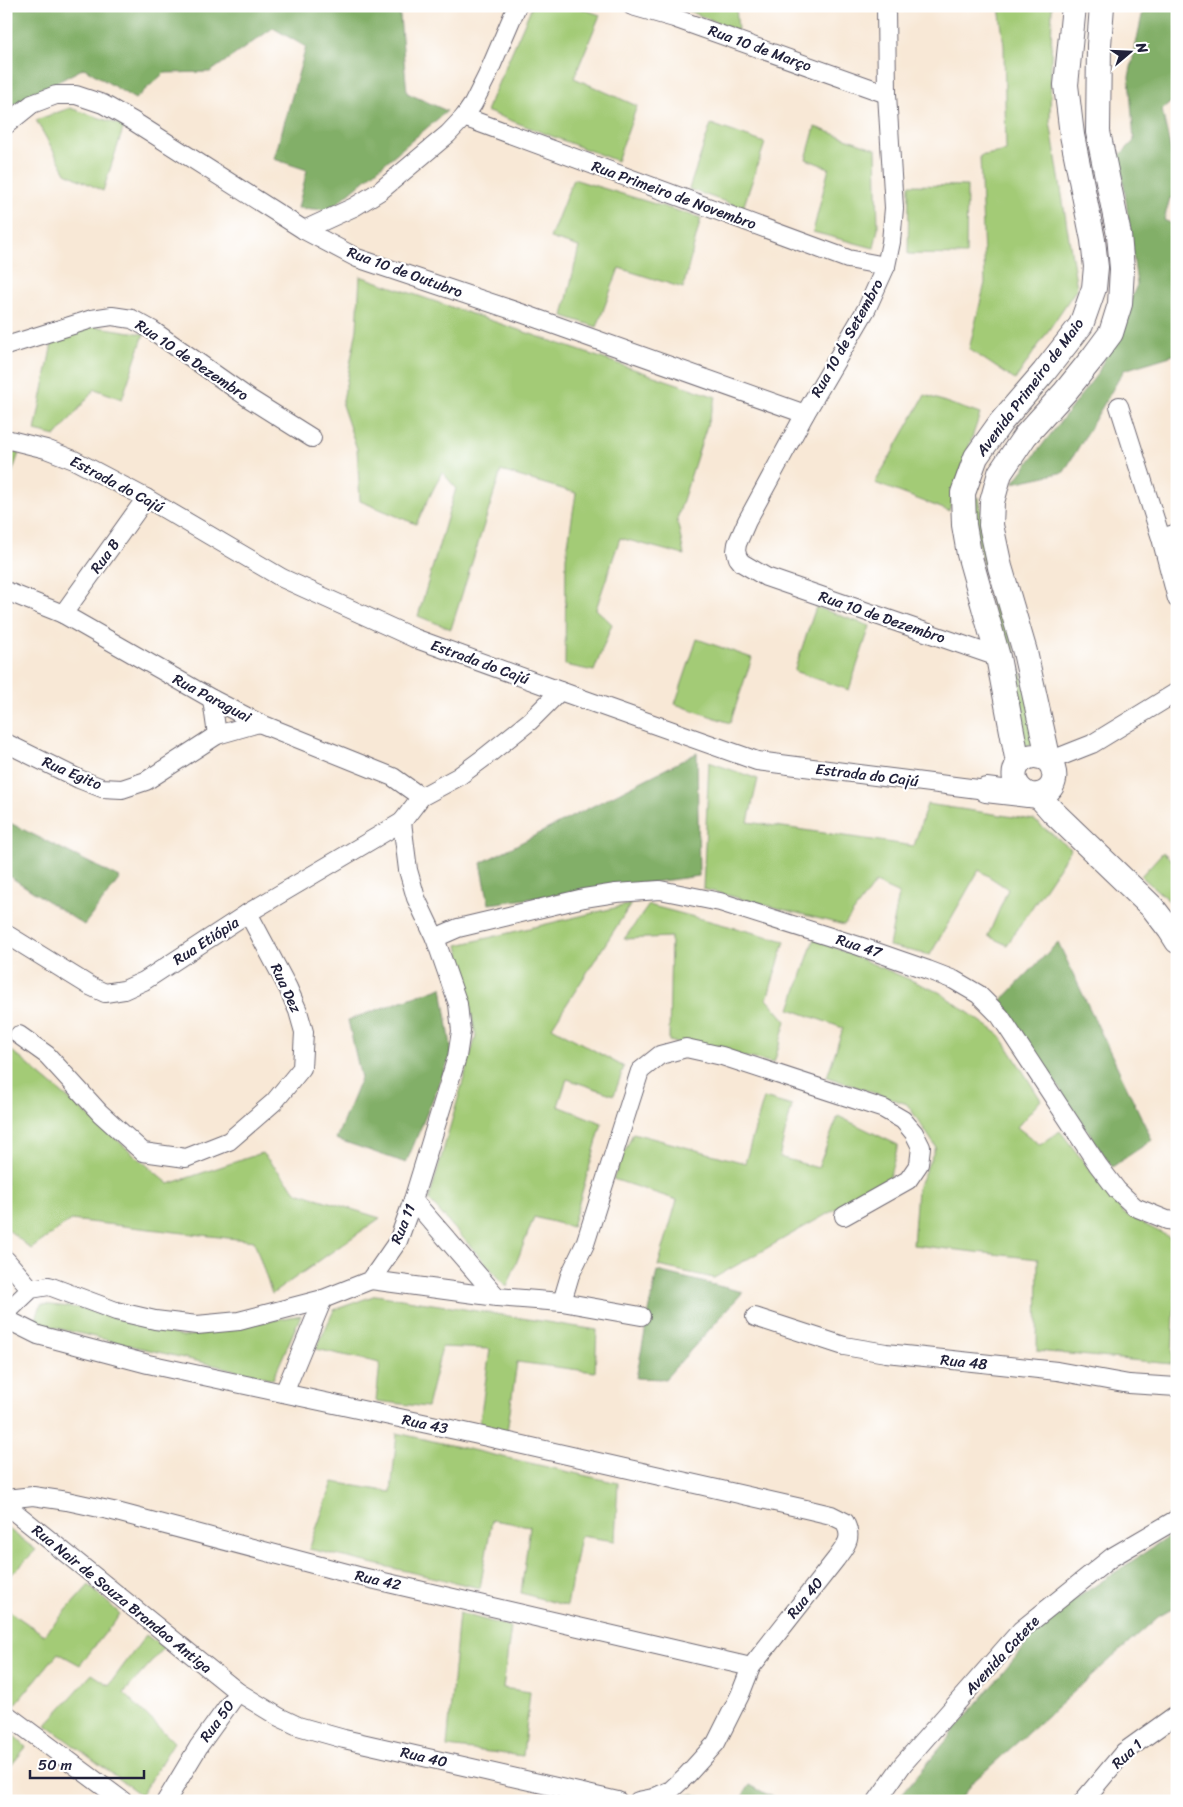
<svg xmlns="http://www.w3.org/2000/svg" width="1183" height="1807" font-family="Sriracha,sans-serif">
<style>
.green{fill:#a3cb76;stroke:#627658}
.forest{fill:#82af67;stroke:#526851}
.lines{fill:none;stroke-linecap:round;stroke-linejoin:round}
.minor-casing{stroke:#6d6771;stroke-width:20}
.secondary-casing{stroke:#6d6771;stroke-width:26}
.minor{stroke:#fff;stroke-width:18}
.secondary{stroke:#fff;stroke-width:24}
.labels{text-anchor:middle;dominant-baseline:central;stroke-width:4.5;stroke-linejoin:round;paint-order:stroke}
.street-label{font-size:15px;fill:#22223b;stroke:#fff}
</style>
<rect width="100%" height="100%" fill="#fff"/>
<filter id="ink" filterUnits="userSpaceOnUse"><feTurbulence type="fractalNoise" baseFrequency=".02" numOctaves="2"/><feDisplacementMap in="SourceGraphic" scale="10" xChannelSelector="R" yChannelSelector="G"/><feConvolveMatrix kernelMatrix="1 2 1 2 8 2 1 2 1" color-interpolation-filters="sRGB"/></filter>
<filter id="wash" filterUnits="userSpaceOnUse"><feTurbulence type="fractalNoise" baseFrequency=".0096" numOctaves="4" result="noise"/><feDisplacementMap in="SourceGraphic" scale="20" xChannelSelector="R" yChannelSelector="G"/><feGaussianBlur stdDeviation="1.12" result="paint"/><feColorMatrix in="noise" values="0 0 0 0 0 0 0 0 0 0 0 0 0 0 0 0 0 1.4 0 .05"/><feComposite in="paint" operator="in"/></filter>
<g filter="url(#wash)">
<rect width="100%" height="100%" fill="#f8e8d6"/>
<g class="green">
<polygon points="532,6 574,6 600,15 574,78 637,106 617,161 486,111"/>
<polygon points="683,6 736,6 738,31 684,9"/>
<polygon points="999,6 1052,6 1050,121 1077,288 1015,380 969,349 985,283 980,156 1006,151 1004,46"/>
<polygon points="70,108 124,126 103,191 66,173 36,120"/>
<polygon points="711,124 765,143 743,208 689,189"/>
<polygon points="815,127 876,149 878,228 874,248 813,232 829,168 806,159"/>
<polygon points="573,179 701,218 683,288 619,268 597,327 563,316 579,247 550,238"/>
<polygon points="909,185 967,186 966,255 908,254"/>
<polygon points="360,276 716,397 677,519 684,555 620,538 596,609 612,624 594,671 565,665 566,557 576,493 501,471 451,629 418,616 456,488 442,472 416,524 360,501 357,449 342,405 357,329"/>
<polygon points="92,326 144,334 122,399 95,389 56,436 35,431 52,343"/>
<polygon points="925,395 980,414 958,479 949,511 875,483"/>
<polygon points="6,451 19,453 6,490"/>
<polygon points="969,498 979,498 990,562 1041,744 1022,747"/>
<polygon points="816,607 870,626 849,690 794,671"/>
<polygon points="697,639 752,658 730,723 675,704"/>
<polygon points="709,762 758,779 748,822 914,846 927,804 1034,820 1071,849 1007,945 988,936 1008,889 979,870 930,955 889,946 899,894 875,883 844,925 703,889"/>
<polygon points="1163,852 1177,865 1177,908 1141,876"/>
<polygon points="631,904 552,1027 624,1067 614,1095 567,1079 558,1106 602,1123 572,1227 534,1217 507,1287 429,1200 476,1036 458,945"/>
<polygon points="649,905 785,941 767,999 786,1021 774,1063 669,1041 671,937 624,939"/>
<polygon points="814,939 939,992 1000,1035 1041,1100 1017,1127 1040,1145 1060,1131 1123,1213 1177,1241 1172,1364 1037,1351 1038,1259 913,1245 917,1189 936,1147 907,1104 827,1077 843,1028 790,1009"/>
<polygon points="12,1051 169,1184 262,1153 297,1192 380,1218 272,1294 254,1241 71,1220 31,1249 6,1228 6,1062"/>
<polygon points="764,1098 792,1106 779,1157 818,1168 838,1116 898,1145 889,1179 714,1278 658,1266 677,1200 613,1179 633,1133 745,1163"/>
<polygon points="376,1295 597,1330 595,1372 517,1362 507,1432 479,1428 490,1349 442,1347 427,1407 376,1401 380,1363 316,1349 334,1310"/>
<polygon points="41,1304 80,1308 183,1337 301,1315 273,1379 35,1323"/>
<polygon points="397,1433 618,1483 615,1541 580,1536 567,1606 521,1593 530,1526 492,1520 480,1588 309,1549 333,1482 391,1492"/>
<polygon points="6,1527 36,1550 6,1580"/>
<polygon points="89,1585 120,1614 80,1665 58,1653 14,1706 6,1700 6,1609 44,1635"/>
<polygon points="459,1613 511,1627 503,1688 530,1692 523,1756 447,1747"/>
<polygon points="146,1635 164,1648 124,1693 174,1742 141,1795 46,1725 92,1674 109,1685"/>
<polygon points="7,1729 26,1747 6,1772 6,1730"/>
</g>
<g class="forest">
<polygon points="6,6 399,6 407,93 447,111 329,210 298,208 307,170 274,159 306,47 273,28 210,72 164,73 135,99 84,68 6,109"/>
<polygon points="1144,6 1177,6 1177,97 1162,110 1173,160 1177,160 1177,198 1170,198 1164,220 1177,226 1177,354 1124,370 1064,472 1013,483 1098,373 1137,285 1120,155 1134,141 1129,77"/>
<polygon points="697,753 699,876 489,904 481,863"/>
<polygon points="6,821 120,878 84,925 6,874"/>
<polygon points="1058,942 1152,1140 1112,1167 1001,1001"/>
<polygon points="442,987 452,1053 406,1163 336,1139 361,1078 348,1020"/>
<polygon points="657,1271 743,1292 665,1379 636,1378"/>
<polygon points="1177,1531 1177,1606 1158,1617 975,1780 959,1801 896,1801 1050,1616"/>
<polygon points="750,1785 779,1801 739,1801"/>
<polygon points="694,1794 711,1801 674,1801 674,1797"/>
</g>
</g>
<g filter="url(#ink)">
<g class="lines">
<defs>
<g id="minor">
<polyline points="632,6 674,18 887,94"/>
<polyline points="886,6 887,94 894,208 891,242 886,266 867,308 805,414 747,521 737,544 736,551 738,558 742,563 766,577 998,657"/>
<polyline points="464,117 848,259 886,266"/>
<polyline points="6,125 32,104 56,95 76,95 103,104 133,121 304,230 357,258 524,314 805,414"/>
<polyline points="304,230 354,207 380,191 448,134 464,117 473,104 487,76 517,6"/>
<polyline points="6,346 92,319 112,316 132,319 152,330 250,399 312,438"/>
<polyline points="1119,406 1161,538 1177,599"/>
<polyline points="6,439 46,449 74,460 146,498 282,578 414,638 560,691 757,761 986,790"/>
<polyline points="1161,538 1177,533"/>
<polyline points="6,591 63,614 212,699 259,723 393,777 421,797"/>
<polyline points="63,614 146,498"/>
<polyline points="212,699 217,735"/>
<polyline points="6,743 79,779 102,788 122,789 146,781 217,735 259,723"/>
<polyline points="1049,761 1092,744 1177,692"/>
<polyline points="6,934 90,986 105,993 124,990 144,981 248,913 402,822"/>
<polyline points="435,938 458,928 584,898 616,893 660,890 720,902 859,946 928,970 954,980 978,994 1000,1016 1098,1165 1117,1190 1135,1207 1167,1220 1177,1221"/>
<polyline points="19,1035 47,1055 100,1113 143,1152 186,1158 229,1141 274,1102 302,1068 304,1032 298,1011 288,988 248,913"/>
<polyline points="413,1200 497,1297"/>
<polyline points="6,1260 31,1289"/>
<polyline points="371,1280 497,1297 562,1302 570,1275 585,1244 640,1071 660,1055 686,1048 722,1056 884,1109 903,1120 914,1133 921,1147 919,1164 908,1180 844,1216"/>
<polyline points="562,1302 641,1316"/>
<polyline points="6,1313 31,1289 49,1286 116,1311 155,1320 197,1325 239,1321 323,1299 371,1280 398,1241 413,1200 457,1057 461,1031 458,1004 435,938 416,898 408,870 402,822 421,797 458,777 485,757 530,721 560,691"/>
<polyline points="755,1317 844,1346 886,1353 1057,1371 1129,1384 1177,1387"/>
<path d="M6,1319L38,1335L148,1364L474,1434L810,1510L831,1515L845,1522C853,1539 846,1545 836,1559L751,1667L740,1695L716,1743L687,1775L671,1790L653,1798L638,1801"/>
<polyline points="284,1393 323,1299"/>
<polyline points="6,1499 33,1496 67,1501 113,1511 358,1576 751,1667"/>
<polyline points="6,1505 238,1692 279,1717 298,1726 344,1739 618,1801"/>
<polyline points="6,1714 123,1801"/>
<polyline points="166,1801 199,1746 238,1692"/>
<polyline points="877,1801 903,1764 1021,1630 1112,1557 1177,1519"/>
<polyline points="1083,1801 1124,1752 1177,1714"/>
</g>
<g id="secondary">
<path d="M1049,761C1024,744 1001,775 1024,792C1028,795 1034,796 1039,795C1056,790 1058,774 1049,761L1025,652L1000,567L991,525L992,502L1000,473L1025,436L1065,392L1094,356L1111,333L1120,304L1122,269L1119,235L1098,132L1099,45L1102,6"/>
<polyline points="1018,763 998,657 969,554 964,525 963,493 976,457 1001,422 1044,372 1081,325 1094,288 1096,267 1093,240 1072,135 1066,85 1074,6"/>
<polyline points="986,790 1028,795"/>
<polyline points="1038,795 1052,811 1153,908 1170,930 1177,941"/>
</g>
</defs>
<use href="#minor" class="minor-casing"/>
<use href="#secondary" class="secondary-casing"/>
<use href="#minor" class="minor"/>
<use href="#secondary" class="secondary"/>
</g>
</g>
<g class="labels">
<g class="street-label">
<text transform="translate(760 48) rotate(20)">Rua 10 de Março</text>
<text transform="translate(674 195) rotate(20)">Rua Primeiro de Novembro</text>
<text transform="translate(405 272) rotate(20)">Rua 10 de Outubro</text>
<text transform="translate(847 338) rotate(-61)">Rua 10 de Setembro</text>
<text transform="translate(192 360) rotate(34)">Rua 10 de Dezembro</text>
<text transform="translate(1030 387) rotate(-53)">Avenida Primeiro de Maio</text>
<text transform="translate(117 484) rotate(28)">Estrada do Cajú</text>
<text transform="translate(105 556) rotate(-54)">Rua B</text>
<text transform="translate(882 617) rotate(19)">Rua 10 de Dezembro</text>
<text transform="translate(480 662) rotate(20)">Estrada do Cajú</text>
<text transform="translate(212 698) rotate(28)">Rua Paraguai</text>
<text transform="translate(72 773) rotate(23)">Rua Egito</text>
<text transform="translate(867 775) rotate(7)">Estrada do Cajú</text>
<text transform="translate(206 941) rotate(-33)">Rua Etiópia</text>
<text transform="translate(859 946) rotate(18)">Rua 47</text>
<text transform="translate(286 988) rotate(65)">Rua Dez</text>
<text transform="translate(403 1224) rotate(-68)">Rua 11</text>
<text transform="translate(964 1362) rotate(6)">Rua 48</text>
<text transform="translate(425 1424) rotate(12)">Rua 43</text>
<text transform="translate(378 1580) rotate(13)">Rua 42</text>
<text transform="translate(805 1598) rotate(-51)">Rua 40</text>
<text transform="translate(122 1599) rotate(39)">Rua Nair de Souza Brandao Antiga</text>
<text transform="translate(1002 1655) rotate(-47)">Avenida Catete</text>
<text transform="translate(217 1721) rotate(-54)">Rua 50</text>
<text transform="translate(1127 1754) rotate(-43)">Rua 1</text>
<text transform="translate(424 1757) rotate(13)">Rua 40</text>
</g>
</g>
<rect width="1183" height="1807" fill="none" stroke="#fff" stroke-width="25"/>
<g transform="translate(1130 52) rotate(71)" stroke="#ffffff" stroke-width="4" paint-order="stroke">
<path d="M0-4L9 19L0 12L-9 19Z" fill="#22223b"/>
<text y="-8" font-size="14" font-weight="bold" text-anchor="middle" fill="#22223b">N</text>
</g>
<path d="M30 1770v8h114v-8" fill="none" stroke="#22223b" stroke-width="2.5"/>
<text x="38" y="1770" font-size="15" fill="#22223b" stroke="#ffffff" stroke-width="4" paint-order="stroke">50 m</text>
</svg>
